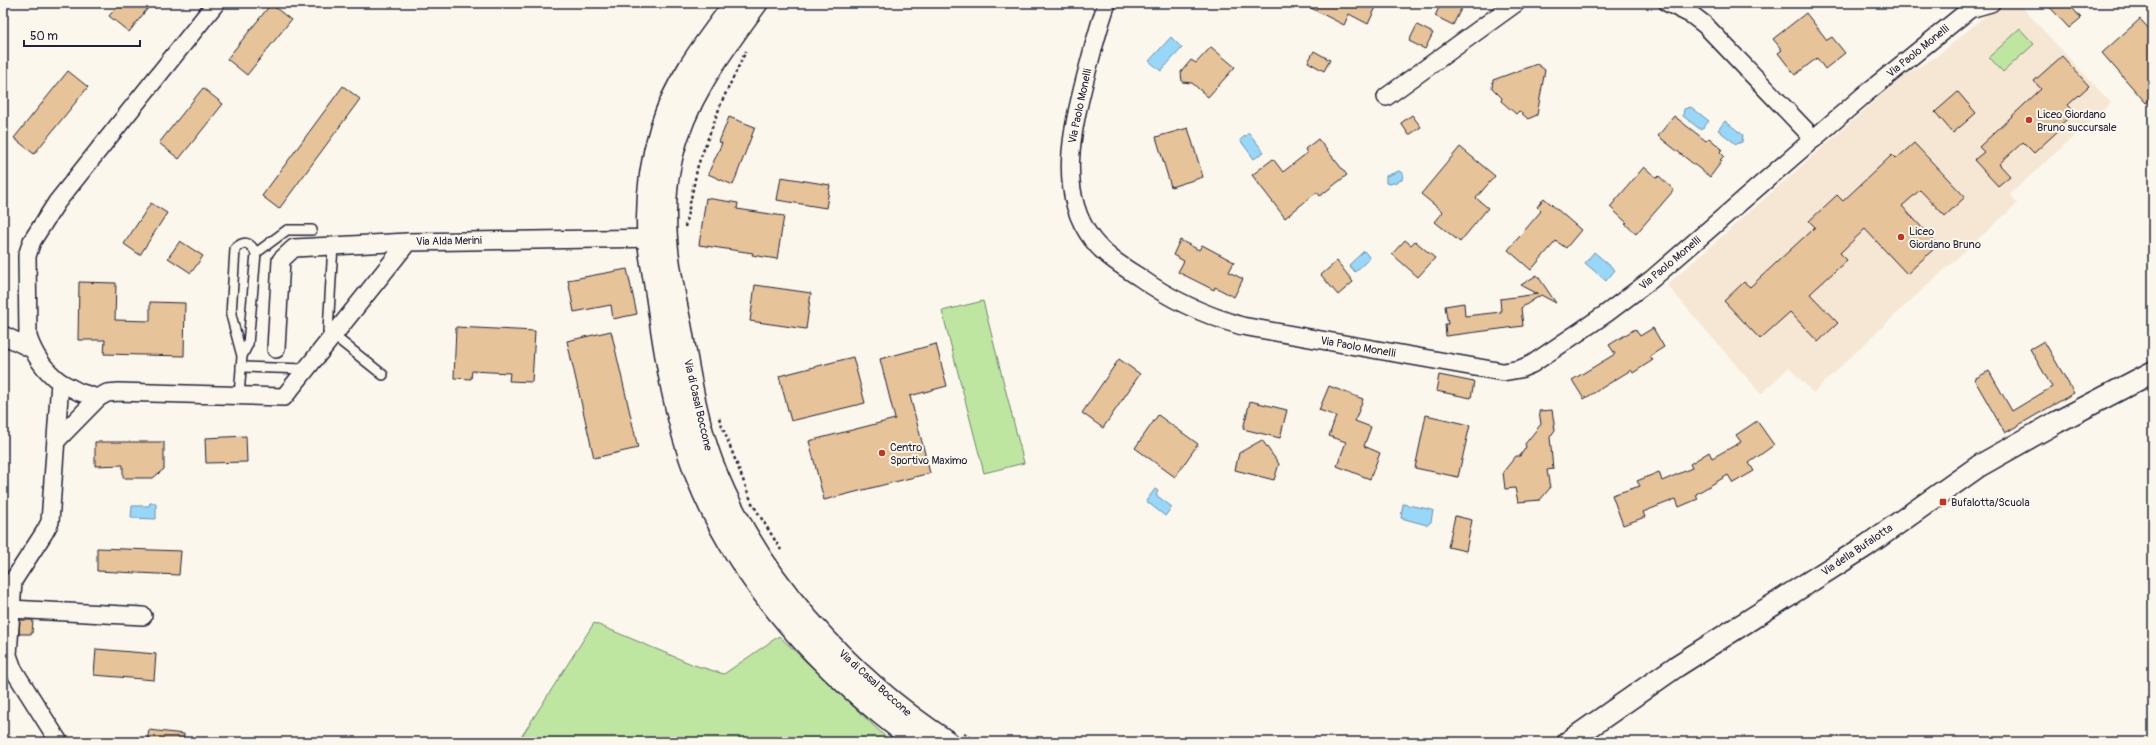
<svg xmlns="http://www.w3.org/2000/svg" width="2156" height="745" font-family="Pangolin,sans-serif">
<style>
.built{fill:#f5e7d3}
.green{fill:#bee6a1;stroke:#70846e}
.water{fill:#98d7f9;stroke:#698fad}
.building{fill:#e6c398;stroke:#22223b}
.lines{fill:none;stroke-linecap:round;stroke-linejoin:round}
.service-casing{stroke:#22223b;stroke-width:12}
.minor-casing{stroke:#22223b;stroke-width:20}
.tertiary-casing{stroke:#22223b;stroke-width:24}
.path{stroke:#22223b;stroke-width:2.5;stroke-dasharray:3 3;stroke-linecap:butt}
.service{stroke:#fbf7ec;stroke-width:9}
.minor{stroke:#fbf7ec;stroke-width:17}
.tertiary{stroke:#fbf7ec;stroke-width:21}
.poi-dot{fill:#c8321e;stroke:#fbf7ec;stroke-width:1.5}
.labels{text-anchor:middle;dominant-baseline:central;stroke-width:4;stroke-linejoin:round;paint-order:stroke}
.street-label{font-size:11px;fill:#22223b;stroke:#fbf7ec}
.poi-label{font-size:11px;fill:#22223b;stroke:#fbf7ec;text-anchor:start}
</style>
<rect width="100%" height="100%" fill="#fbf7ec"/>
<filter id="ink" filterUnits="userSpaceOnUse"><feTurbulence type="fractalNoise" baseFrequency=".025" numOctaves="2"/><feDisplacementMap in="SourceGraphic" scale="8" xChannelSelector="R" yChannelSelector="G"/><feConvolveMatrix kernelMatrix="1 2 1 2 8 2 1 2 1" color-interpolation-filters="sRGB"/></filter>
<g filter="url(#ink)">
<polygon class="built" points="2001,3 2018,3 2111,103 2010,194 2017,204 1900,310 1813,393 1789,367 1761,394 1667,285 1903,76 1937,56"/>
<g class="green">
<polygon points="2020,29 2034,44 2003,72 1989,57"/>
<polygon points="983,301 1024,463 984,473 942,311"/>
<polygon points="594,623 694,665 724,674 779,636 891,742 518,742"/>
</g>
<g class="water">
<polygon points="1171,37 1182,48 1161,71 1149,61"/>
<polygon points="1691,107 1709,121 1701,130 1683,116 1684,109"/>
<polygon points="1725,121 1743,135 1742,142 1736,144 1718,130"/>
<polygon points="1249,133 1264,152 1254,159 1240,140"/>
<polygon points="1399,171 1403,173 1402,180 1390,184 1386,183 1386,176"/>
<polygon points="1364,251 1370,258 1355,272 1349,265"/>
<polygon points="1594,252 1615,270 1606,281 1585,263"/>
<polygon points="1155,489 1158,491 1156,495 1172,507 1165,516 1146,501"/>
<polygon points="150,503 156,503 156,519 131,518 132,506 149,506"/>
<polygon points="1403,504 1433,510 1431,522 1427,525 1401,518"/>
</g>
<g class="building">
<polygon points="120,3 152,3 129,32 109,16"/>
<polygon points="1301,3 1378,3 1368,24 1349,14 1344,25"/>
<polygon points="1441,3 1464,3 1453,25 1435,16"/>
<polygon points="2046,3 2068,3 2081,18 2069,28"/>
<polygon points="271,4 291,20 247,75 227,59"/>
<polygon points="1806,13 1827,40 1832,37 1845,53 1825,69 1817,58 1795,75 1778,53 1782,50 1773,39"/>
<polygon points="2140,19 2153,33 2153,97 2146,103 2102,53"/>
<polygon points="1417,25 1433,33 1425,49 1409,41"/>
<polygon points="1211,47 1235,67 1208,97 1192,83 1182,82 1181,72 1191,60 1196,63"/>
<polygon points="1314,51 1330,60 1324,71 1308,62"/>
<polygon points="2062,56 2089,86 2068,105 2075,112 2057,128 2059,130 2034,153 2023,142 1999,164 2010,176 1998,186 1974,160 1984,152 1979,147 2041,89 2034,81"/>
<polygon points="1537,64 1545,70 1537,115 1528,119 1519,111 1516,114 1501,101 1502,98 1492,88 1493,80"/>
<polygon points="68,71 88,87 34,154 14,138"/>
<polygon points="343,86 360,99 279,209 262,196"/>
<polygon points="203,88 223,104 179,159 159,143"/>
<polygon points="1958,92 1976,113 1953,133 1935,112"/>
<polygon points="1412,115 1421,127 1409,135 1401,123"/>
<polygon points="1674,116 1706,141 1709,138 1722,149 1720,152 1724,156 1720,160 1722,161 1710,177 1658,136"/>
<polygon points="729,117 755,127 733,185 708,174 722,143 719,142"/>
<polygon points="1188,128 1203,177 1171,187 1156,137"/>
<polygon points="1318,139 1347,175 1320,196 1317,192 1285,218 1252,175 1273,159 1283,172 1307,153 1305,149"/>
<polygon points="1914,143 1965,197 1945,216 1920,190 1902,206 1938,245 1907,274 1865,229 1840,253 1847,260 1810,294 1838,323 1818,342 1790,312 1760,339 1724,301 1744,282 1750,287 1815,227 1809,221 1837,195 1843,201 1892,155 1896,159"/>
<polygon points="1460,147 1495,176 1476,198 1488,208 1460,242 1435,222 1443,212 1421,194"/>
<polygon points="1644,167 1657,178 1659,176 1674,190 1636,234 1625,224 1627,223 1610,207"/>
<polygon points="781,177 830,185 826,208 777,200"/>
<polygon points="706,198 738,203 737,209 784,216 777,259 752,255 753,253 699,245"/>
<polygon points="1544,198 1581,230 1566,248 1556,241 1531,270 1508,250 1541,211 1537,207"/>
<polygon points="151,203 167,213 140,255 124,244"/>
<polygon points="1180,240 1199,250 1202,245 1234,262 1229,272 1243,279 1234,297 1215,287 1214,290 1178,272 1184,261 1173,255"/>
<polygon points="1405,240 1411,245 1415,241 1435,258 1418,277 1392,254"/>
<polygon points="180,241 203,256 191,273 168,258"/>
<polygon points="1337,261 1353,282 1338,295 1321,275"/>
<polygon points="627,269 637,314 613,319 611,305 574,312 568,280"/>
<polygon points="1537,275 1556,303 1541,295 1521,308 1523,326 1446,336 1445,324 1448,324 1445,306 1464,303 1465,316 1501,312 1500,299 1538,294 1521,285"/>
<polygon points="79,282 116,283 115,320 150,321 150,302 185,303 184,356 104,354 105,340 78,340"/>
<polygon points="755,285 811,293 806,329 750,321"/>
<polygon points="456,327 535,331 532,382 509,381 510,373 472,371 471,379 454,378"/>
<polygon points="1653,328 1664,347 1650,356 1653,360 1633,373 1631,370 1584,399 1572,380 1615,354 1609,345 1635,329 1640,336"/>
<polygon points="611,331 638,448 594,458 567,341"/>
<polygon points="2044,341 2074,393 2005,433 1974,379 1989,371 2012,411 2052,387 2030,349"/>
<polygon points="936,344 947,386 910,396 930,473 824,500 809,441 895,419 880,359"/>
<polygon points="853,357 865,403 791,421 779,376"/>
<polygon points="1119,359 1140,374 1103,428 1082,413"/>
<polygon points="1439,375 1474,382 1471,398 1436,391"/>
<polygon points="1329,386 1363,399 1355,421 1371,427 1364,446 1380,453 1370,479 1337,466 1346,442 1329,436 1336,416 1319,410"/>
<polygon points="1250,401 1287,410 1280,438 1243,429"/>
<polygon points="1552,410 1555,430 1550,437 1553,469 1547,470 1550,488 1540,500 1518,502 1515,488 1505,489 1503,472 1516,456 1520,456 1526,447 1525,444 1541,424 1539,411"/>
<polygon points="1158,415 1198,444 1175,477 1135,448"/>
<polygon points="1426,415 1470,425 1458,477 1415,468"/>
<polygon points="1757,421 1774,445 1749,463 1754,471 1733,483 1728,475 1696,494 1698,499 1679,507 1676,499 1643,512 1645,517 1623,525 1612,495 1640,486 1637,481 1659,472 1662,481 1692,468 1690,464 1709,452 1712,458 1741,442 1736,435"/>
<polygon points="246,436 247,462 206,463 205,438"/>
<polygon points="1262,440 1279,464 1274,480 1235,470 1239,453"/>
<polygon points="95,442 164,442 164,469 153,478 123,478 123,465 95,466"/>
<polygon points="1455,516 1472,520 1466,551 1448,547"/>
<polygon points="97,548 181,551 179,575 97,571"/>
<polygon points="20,620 33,620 32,634 19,634"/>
<polygon points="96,649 156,654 154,680 94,675"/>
<polygon points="149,730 184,734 184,742 147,742"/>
</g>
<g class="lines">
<defs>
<g id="service">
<polyline points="333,245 328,331 383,375"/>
<polyline points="256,253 287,230 312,230"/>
<polyline points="241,367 307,369"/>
<path d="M239,396L242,356L231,315L235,249C244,240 250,242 256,253L248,344L242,356"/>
</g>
<g id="minor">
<path d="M1107,3C1098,28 1092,53 1085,79C1072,130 1057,193 1092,239C1104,255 1122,266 1139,277C1171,300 1204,315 1242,326L1503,372L1520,369L1532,364L1607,313L1652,279L1864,95L1970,9L1991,3"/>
<polyline points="1668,3 1692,15 1705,25 1814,139"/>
<polyline points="1386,97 1516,3"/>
<polyline points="3,335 32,349"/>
<polyline points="276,349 281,260 294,248 408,242"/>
<polyline points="60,382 79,392 98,398 107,393 119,392 284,397 408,242 660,238"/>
<polyline points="57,440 98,398"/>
<polyline points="10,609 143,616"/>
<path d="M59,742L13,669L8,655L13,581L44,533L50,522L60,382C44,370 34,355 28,337L27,256L32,241L57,202L216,3"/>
</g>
<g id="tertiary">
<path d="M735,3C706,42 675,81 661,127C650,163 646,200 648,237C650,259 655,282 658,305C666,361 676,422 696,475C738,583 825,675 917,742"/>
<path d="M757,3C722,51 686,97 672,156C658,214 669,271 681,327C689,372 696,419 712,462C754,574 848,677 948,742"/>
<polyline points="1568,742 1677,666 1866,546 1979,466 2057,422 2153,372"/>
</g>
</defs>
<use href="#service" class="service-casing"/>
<use href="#minor" class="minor-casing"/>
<use href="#tertiary" class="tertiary-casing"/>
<g class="path">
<polyline points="685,227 698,165 722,101 746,51"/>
<polyline points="719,418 752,503 781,550"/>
<polyline points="964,733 976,742"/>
</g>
<use href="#service" class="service"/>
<use href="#minor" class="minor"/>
<use href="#tertiary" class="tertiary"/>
</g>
</g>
<g class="poi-dot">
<circle cx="2029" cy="120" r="4"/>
<circle cx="1901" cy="237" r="4"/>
<circle cx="882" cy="453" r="4"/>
<rect x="1939" y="498" width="8" height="8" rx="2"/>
</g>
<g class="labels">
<g class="street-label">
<text transform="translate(1918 51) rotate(-39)">Via Paolo Monelli</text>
<text transform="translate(1080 106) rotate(-78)">Via Paolo Monelli</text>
<text transform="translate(449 241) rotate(-1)">Via Alda Merini</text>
<text transform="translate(1670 263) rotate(-40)">Via Paolo Monelli</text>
<text transform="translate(1358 347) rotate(10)">Via Paolo Monelli</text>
<text transform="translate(698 405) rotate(77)">Via di Casal Boccone</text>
<text transform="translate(1857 550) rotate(-34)">Via della Bufalotta</text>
<text transform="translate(875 683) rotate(42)">Via di Casal Boccone</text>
</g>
<g class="poi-label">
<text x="2037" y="114">Liceo Giordano<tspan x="2037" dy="13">Bruno succursale</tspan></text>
<text x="1909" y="231">Liceo<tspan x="1909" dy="13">Giordano Bruno</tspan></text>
<text x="890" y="447">Centro<tspan x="890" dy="13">Sportivo Maximo</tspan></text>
<text x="1951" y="502">Bufalotta/Scuola</text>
</g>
</g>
<rect width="2156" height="745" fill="none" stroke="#fbf7ec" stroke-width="16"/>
<rect x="8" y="8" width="2140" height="729" fill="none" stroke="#22223b" stroke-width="1.5" filter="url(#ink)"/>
<path d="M24 40v6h116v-6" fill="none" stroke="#22223b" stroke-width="2"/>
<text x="30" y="40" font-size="12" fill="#22223b" stroke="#fbf7ec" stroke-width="3" paint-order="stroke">50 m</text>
</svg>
